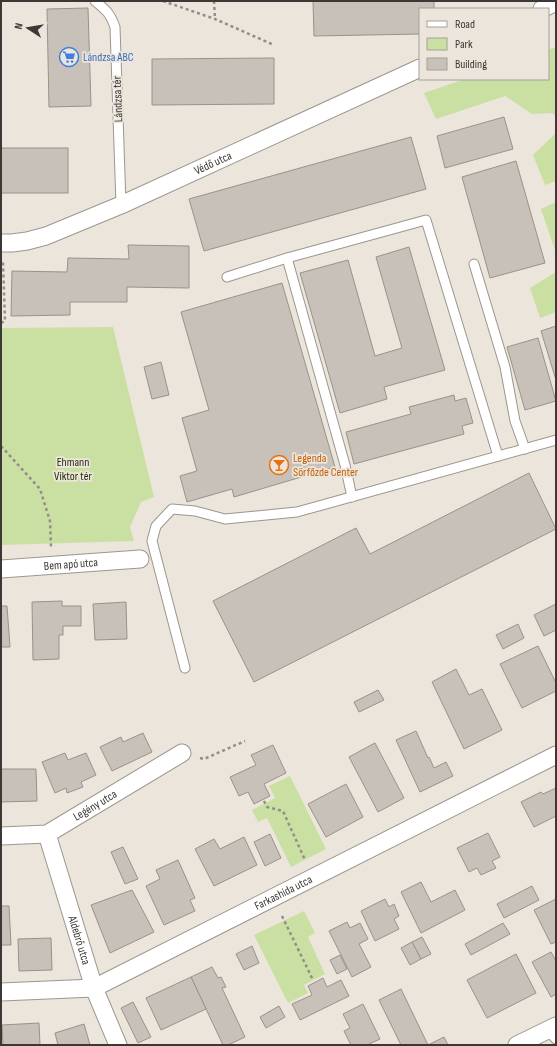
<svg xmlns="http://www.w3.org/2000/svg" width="557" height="1046" font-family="'Sofia Sans Condensed',sans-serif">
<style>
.green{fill:#cae0a2}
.building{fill:#c8c1b9;stroke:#98928a}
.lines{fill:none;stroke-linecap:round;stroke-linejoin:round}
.service-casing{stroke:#9c968e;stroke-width:11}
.minor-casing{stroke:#9c968e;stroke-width:19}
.path{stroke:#938e88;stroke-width:2.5;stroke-dasharray:3 3;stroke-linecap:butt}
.service{stroke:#fff;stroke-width:9}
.minor{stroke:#fff;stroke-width:17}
.labels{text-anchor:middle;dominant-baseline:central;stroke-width:3.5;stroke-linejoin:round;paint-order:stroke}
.shop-label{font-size:12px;fill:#366cbe;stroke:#ece5dc;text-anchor:start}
.street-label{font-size:12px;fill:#3b3835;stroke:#ece5dc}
.food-label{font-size:12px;fill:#c56008;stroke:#ece5dc;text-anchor:start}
.park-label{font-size:12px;fill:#263010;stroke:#ece5dc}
</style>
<rect width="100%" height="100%" fill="#ece5dc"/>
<g class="green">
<polygon points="553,48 556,49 556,116 552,113 532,114 505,96 436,119 424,93 465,79 548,79 548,50"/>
<polygon points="556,133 556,181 545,185 533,155"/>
<polygon points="556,202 556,253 541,209"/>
<polygon points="556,272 556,312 540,318 530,288"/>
<polygon points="113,327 154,497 141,502 130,527 134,541 1,545 1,328"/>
<polygon points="290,776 326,849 291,867 267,818 258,822 252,810 275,798 269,786"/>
<polygon points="304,911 315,933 308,937 325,974 304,985 308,993 288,1003 254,935"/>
</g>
<g class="building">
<polygon points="313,1 434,1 434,9 420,9 420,34 314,36"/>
<polygon points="88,8 91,106 49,107 47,9"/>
<polygon points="274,58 274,104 152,105 152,59"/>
<polygon points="504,117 513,149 445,168 437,136"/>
<polygon points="411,137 426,189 204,251 189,199"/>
<rect x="1" y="148" width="67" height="45"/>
<polygon points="516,161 545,263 490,278 462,177"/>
<polygon points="128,245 189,246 189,288 127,287 127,302 70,302 70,315 11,316 12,271 67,272 68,258 129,259"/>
<polygon points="409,247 445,370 384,387 387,399 340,413 300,273 348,260 375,356 402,348 376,257"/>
<polygon points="282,283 335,467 234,497 232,489 187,502 180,476 197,471 182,418 209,410 181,312"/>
<polygon points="556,326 556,380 541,331"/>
<polygon points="538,338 556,401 525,410 507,347"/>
<polygon points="161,362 169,395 152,399 144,367"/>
<polygon points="454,395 455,401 466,398 473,423 462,426 464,434 354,464 346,432 411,414 409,407"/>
<polygon points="529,473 556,529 254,682 213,601 356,528 370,554"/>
<polygon points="62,601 62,606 81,606 81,626 63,626 63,635 59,635 59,659 33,660 32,602"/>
<polygon points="126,602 127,639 95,640 93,604"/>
<polygon points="556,604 556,630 544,636 534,615"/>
<polygon points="1,606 7,606 10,647 1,647"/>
<polygon points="518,624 524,638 503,649 496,635"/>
<polygon points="538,646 556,683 556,691 522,708 500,664"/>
<polygon points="456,669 469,695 482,689 502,730 464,749 432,682"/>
<polygon points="378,690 384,700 359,712 354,702"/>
<polygon points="416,731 428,758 429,757 434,768 446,762 453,776 420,792 396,740"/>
<polygon points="143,733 152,752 112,771 100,747 121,737 123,742"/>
<polygon points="375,743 404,798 378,812 349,757"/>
<polygon points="273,745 286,773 264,784 270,796 254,804 248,792 239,796 230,777 256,765 251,755"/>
<polygon points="65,753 68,760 86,753 96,775 81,782 83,787 67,793 66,788 55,793 42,762"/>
<polygon points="1,769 36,769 37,801 1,802"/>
<polygon points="346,784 363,817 326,837 308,804"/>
<polygon points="556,788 556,816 534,827 521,802 541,792 543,794"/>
<polygon points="488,833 500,857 492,861 496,868 481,875 477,868 469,872 457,848"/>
<polygon points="270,834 281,858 265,866 254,842"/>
<polygon points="244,837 257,865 214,886 195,849 214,839 220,849"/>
<polygon points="123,847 138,879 125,884 111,852"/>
<polygon points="178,860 195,898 190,900 195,911 164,925 146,886 160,879 156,870"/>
<polygon points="421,882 431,902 455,890 465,910 421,933 401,892"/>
<polygon points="532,886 539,900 504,918 497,904"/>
<polygon points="132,890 154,932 110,953 91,905"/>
<polygon points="385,899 389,907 394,904 399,916 394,919 399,929 375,941 361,911"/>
<polygon points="556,899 556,942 551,944 534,910"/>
<polygon points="1,906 9,906 11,945 1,945"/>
<polygon points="347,922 350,928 360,923 368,939 359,944 371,967 352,977 329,931"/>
<polygon points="503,923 510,934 471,955 465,944"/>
<polygon points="422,937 431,954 421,959 412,942"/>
<polygon points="51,938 52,970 19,971 18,939"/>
<polygon points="412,942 421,959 410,965 401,948"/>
<polygon points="252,946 259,963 244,970 236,954"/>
<polygon points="551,952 556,961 556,994 551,997 532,962"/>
<polygon points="516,954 536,993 487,1018 467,980"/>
<polygon points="340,955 347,969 337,974 330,960"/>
<polygon points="212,967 218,978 221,977 226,987 222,988 245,1037 228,1045 223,1045 191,977"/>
<polygon points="191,977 206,1009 161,1030 146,998"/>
<polygon points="323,978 327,987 341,980 349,996 300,1020 292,1004 312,995 308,986"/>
<polygon points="401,989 428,1045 444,1037 448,1045 401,1045 379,1000"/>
<polygon points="133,1002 151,1037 138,1043 121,1008"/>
<polygon points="363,1004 380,1039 367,1045 351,1045 344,1031 350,1028 343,1014"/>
<polygon points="279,1006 285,1017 266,1028 260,1017"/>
<polygon points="39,1023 40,1045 3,1045 2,1025"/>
<polygon points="84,1024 90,1045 58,1045 55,1033"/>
</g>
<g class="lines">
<defs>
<g id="service">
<path d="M95,1C106,10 110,13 115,27L121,205"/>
<polyline points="287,258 345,465 352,497"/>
<polyline points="474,264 505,367 515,421 525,449"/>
<polyline points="227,277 287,258 426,220 498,456"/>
<polyline points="185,668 152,541 156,526 172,509 195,511 225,519 297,512 556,440"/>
<polyline points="547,1030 556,1039"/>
</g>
<g id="minor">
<polyline points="542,9 556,2"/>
<path id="s1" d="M1,243H12L27,241L46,236L121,205L420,68"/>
<path id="s2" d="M1,569L140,559"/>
<path id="s3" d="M47,834L94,988L118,1045"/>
<path id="s4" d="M1,836L47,834L182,753"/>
<path id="s5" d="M1,992L94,988L556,755"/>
<polyline points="517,1045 556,1026"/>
</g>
</defs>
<use href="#service" class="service-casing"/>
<use href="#minor" class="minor-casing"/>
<g class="path">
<polyline points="163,1 215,19 274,45"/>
<polyline points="214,1 215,19"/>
<polyline points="1,323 5,321 3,262"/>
<polyline points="1,446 40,489 50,521 51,547"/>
<polyline points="200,758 204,759 245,741"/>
<polyline points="264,801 267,807 283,811 305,860"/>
<polyline points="282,916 313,980"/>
</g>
<use href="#service" class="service"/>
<use href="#minor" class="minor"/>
</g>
<defs>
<symbol id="supermarket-ring" viewBox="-11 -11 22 22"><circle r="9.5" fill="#ece5dc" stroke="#3f7fe0" stroke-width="1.5"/><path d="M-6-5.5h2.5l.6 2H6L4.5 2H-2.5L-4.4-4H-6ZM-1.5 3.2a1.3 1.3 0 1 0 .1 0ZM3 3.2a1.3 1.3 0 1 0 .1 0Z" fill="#3f7fe0"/></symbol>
<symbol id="bar-ring" viewBox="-11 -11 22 22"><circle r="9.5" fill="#ece5dc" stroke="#e8710a" stroke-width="1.5"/><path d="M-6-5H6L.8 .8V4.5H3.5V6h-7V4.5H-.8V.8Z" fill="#e8710a"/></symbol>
</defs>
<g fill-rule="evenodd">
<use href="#supermarket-ring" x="58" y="46" width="22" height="22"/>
<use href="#bar-ring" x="268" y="454" width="22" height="22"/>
</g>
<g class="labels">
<g class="shop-label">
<text x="83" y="57">Lándzsa ABC</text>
</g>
<g class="street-label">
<text transform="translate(118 99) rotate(-92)">Lándzsa tér</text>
<text stroke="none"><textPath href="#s1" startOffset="228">Védő utca</textPath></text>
<text stroke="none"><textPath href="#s2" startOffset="70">Bem apó utca</textPath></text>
<text stroke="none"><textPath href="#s4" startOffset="102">Legény utca</textPath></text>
<text stroke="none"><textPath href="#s5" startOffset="305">Farkashida utca</textPath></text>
<text stroke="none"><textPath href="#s3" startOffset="111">Aldebrő utca</textPath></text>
</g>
<g class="food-label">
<text x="293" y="458">Legenda<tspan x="293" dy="14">Sörfőzde Center</tspan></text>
</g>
<g class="park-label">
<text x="73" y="462">Ehmann<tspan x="73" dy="14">Viktor tér</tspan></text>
</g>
</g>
<rect width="557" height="1046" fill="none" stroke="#3b3835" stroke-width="4"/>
<rect x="419" y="8" width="130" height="72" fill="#ece5dc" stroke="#a5a099"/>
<rect x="427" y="21" width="20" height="6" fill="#ffffff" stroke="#a5a099"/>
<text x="455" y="28" font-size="12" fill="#3b3835">Road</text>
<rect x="427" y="38" width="20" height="12" fill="#cae0a2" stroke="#a5a099"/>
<text x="455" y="48" font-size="12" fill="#3b3835">Park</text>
<rect x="427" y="58" width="20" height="12" fill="#c8c1b9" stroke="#a5a099"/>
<text x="455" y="68" font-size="12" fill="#3b3835">Building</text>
<g transform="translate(28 28) rotate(282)" stroke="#ece5dc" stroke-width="3" paint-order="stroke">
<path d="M0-3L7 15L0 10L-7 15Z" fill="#3b3835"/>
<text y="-6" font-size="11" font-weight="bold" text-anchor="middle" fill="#3b3835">N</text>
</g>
</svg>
